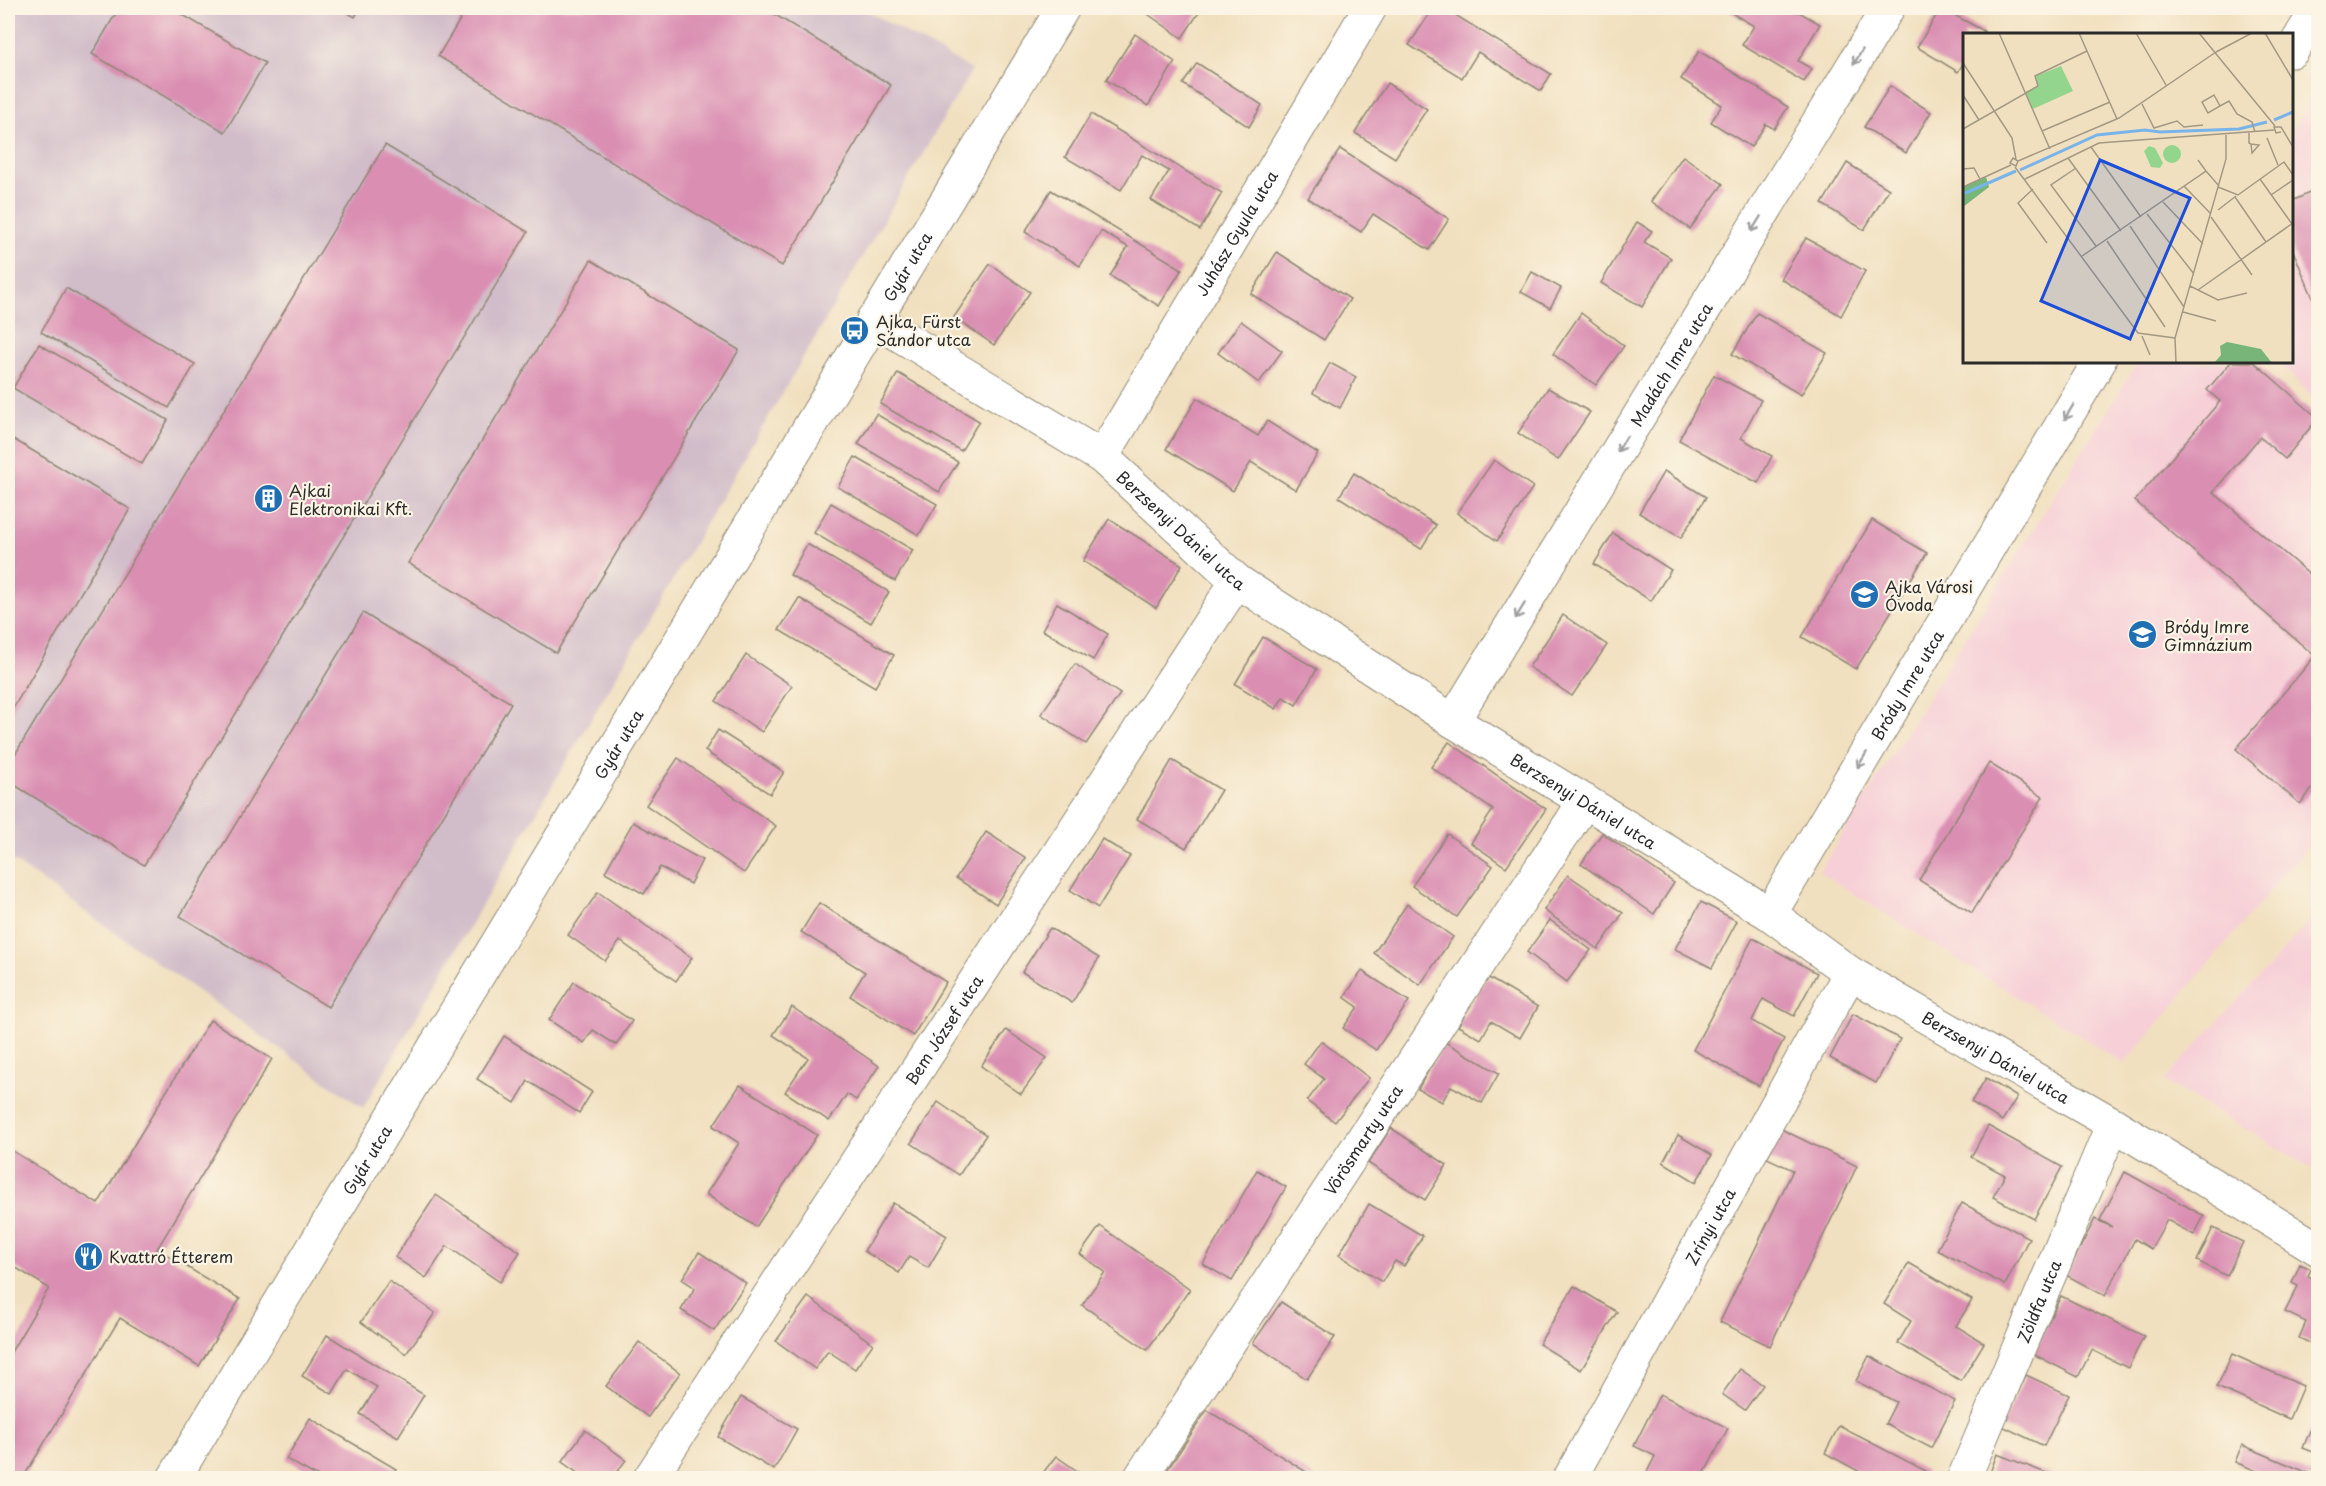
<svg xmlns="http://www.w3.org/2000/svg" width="2326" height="1486" font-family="'Playpen Sans',sans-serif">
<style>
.built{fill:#f6cfd7}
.industrial{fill:#d1bdc9}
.building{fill:#da8fb2}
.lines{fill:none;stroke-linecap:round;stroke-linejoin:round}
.minor-casing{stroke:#8e8675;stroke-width:35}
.minor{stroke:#fff;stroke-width:33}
.oneway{stroke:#a0a0a0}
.labels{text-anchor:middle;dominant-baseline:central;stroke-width:4.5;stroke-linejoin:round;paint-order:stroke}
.street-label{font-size:16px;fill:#2b2b2b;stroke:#fcf5e5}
.poi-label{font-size:16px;fill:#2b2b2b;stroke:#fcf5e5;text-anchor:start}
.inset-river{fill:none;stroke:#78b4ea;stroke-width:3}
.inset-road{fill:none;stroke:#a29884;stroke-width:1.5}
.view{fill:#1d4ed8;fill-opacity:0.15;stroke:#1d4ed8;stroke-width:3}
.inset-edge{fill:none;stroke:#2b2b2b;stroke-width:3}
</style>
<rect width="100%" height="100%" fill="#fcf5e5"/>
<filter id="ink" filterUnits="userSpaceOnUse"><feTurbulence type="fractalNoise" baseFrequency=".0167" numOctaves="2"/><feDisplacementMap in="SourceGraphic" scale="12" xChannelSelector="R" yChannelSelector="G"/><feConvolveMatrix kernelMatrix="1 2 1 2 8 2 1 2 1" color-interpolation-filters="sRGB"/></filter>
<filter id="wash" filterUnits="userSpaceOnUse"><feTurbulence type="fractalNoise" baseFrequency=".008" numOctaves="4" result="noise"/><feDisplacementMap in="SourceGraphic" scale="24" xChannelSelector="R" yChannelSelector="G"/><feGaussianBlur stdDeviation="1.35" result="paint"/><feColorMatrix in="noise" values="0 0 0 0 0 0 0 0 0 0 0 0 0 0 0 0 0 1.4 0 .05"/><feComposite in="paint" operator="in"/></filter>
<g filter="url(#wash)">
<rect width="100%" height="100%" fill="#f1e0bf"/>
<g class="built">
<polygon points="2318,91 2318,403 2278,362 2292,362 2292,131"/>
<polygon points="2138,362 2239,362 2318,434 2318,835 2124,1064 1819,872"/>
<polygon points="2318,912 2318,1172 2164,1081"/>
</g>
<polygon class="industrial" points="8,8 862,8 972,70 363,1108 8,857"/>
<g id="blocks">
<g class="building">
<polygon points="119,8 171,8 265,63 225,132 92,54"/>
<polygon points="339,8 360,8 355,17"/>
<polygon points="467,8 764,8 891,85 782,266 438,56"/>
<polygon points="1144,8 1202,8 1182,38 1142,10"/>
<polygon points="1433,8 1444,8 1551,74 1541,91 1478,52 1462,78 1409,45"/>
<polygon points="1723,8 1792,8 1820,24 1798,61 1812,69 1804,82 1742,45 1754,26"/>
<polygon points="1941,8 1984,31 1981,34 1964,34 1964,62 1958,72 1917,47"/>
<polygon points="1135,34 1175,62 1148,106 1106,80"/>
<polygon points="1699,51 1788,107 1774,129 1766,124 1751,147 1711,122 1722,105 1681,79"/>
<polygon points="1197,63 1262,105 1249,127 1183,84"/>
<polygon points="1387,83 1427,109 1395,158 1355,133"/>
<polygon points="1890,86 1931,112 1906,153 1864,127"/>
<polygon points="1091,114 1222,193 1200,230 1151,200 1169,171 1142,155 1121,190 1065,157"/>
<polygon points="385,145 528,232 144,865 8,781 8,766"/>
<polygon points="1340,149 1449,219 1429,250 1373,214 1361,232 1308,198"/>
<polygon points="1683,156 1723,184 1690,229 1651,201"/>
<polygon points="1847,163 1889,189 1864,230 1822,204"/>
<polygon points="2318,189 2318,296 2313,298 2292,248 2292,201"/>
<polygon points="1051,190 1182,269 1159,306 1110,276 1128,247 1101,231 1080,266 1025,232"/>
<polygon points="1637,222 1652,231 1644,242 1671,258 1642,307 1601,283"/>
<polygon points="1806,238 1865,271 1841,316 1781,279"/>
<polygon points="1277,252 1350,299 1324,340 1251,294"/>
<polygon points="591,260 739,350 556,653 408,563"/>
<polygon points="990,264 1030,292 994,345 954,317"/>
<polygon points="1532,272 1561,288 1550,308 1521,292"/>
<polygon points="66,288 195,364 169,408 41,332"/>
<polygon points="1581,313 1624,346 1596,385 1553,354"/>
<polygon points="1757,313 1827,353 1801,395 1732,354"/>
<polygon points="1241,321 1282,351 1259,383 1218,353"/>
<polygon points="39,344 168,420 142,464 13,388"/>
<polygon points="2231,362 2254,362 2318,418 2285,459 2260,437 2213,492 2318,582 2318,782 2300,804 2236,749 2315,656 2135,501 2220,401 2207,390"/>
<polygon points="1330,363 1356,377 1340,408 1313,393"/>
<polygon points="898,373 979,421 961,451 880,404"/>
<polygon points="1714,375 1761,400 1741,438 1772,456 1758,483 1679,440"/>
<polygon points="1548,388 1590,412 1558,460 1518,433"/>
<polygon points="1197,398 1258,436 1267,421 1318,453 1296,490 1251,462 1233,491 1166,449"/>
<polygon points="876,414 958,462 939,492 858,444"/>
<polygon points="8,436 130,509 8,717"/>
<polygon points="855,457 937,504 919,535 838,487"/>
<polygon points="1494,460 1533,487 1497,541 1457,513"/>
<polygon points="1664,471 1706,497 1681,538 1639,513"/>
<polygon points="1354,473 1436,525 1421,549 1339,497"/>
<polygon points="831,503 913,550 895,581 814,533"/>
<polygon points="1109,519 1182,565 1156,608 1083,561"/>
<polygon points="1872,520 1927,553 1856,669 1802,637"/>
<polygon points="1613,533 1671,570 1651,601 1594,564"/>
<polygon points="807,544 889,592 871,623 790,575"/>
<polygon points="799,598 894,655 875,687 779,630"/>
<polygon points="1057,603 1108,634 1093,660 1042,630"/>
<polygon points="363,613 511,703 328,1007 180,916"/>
<polygon points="1563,615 1607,645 1572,696 1529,667"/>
<polygon points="1263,637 1317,669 1296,705 1283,697 1276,709 1235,684"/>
<polygon points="746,655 792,686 762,732 716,701"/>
<polygon points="1075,664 1120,694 1086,744 1041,714"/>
<polygon points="718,730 784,772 770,794 705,751"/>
<polygon points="1449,742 1546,809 1506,867 1471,843 1493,810 1431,767"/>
<polygon points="678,758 776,826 744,873 646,805"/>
<polygon points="1172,760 1221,790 1186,848 1137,819"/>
<polygon points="1989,763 2043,797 1972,913 1919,880"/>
<polygon points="633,822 702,860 690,884 660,867 644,894 605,872"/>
<polygon points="986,832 1026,858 996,904 956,878"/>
<polygon points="1602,833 1674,883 1654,914 1581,864"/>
<polygon points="1447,834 1493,866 1457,917 1412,886"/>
<polygon points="1102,839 1130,856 1098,908 1070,890"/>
<polygon points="1568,875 1623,913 1598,949 1544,910"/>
<polygon points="598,892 692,958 676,981 620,941 605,961 568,935"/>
<polygon points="1701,902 1737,921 1712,968 1675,949"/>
<polygon points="819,903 946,982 913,1036 850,996 865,972 801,932"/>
<polygon points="1407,904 1453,937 1420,985 1374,953"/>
<polygon points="1550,920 1591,950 1567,982 1527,952"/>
<polygon points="1050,928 1099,958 1072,1003 1022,972"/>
<polygon points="1753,938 1817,973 1794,1016 1763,999 1752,1021 1784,1039 1759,1086 1693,1050"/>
<polygon points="1362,971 1409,1001 1376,1050 1343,1028 1358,1007 1344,997"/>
<polygon points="1487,977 1538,1007 1520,1038 1491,1021 1481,1039 1458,1026"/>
<polygon points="574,982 632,1021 616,1045 593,1030 584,1043 549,1020"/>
<polygon points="792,1007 879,1066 856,1100 847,1094 829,1121 785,1092 808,1058 773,1035"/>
<polygon points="1853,1014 1900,1039 1876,1083 1830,1058"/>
<polygon points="210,1020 272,1059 157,1249 240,1299 199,1366 120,1318 23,1478 8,1478 8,1357 49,1288 8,1263 8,1148 98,1204"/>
<polygon points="1006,1030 1047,1058 1021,1094 981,1066"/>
<polygon points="504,1036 592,1092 579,1113 528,1081 515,1103 477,1079"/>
<polygon points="1321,1041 1369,1078 1335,1122 1307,1101 1324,1079 1304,1064"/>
<polygon points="1445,1042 1499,1073 1482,1103 1451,1086 1442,1102 1418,1089"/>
<polygon points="1986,1078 2017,1097 2002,1121 1971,1102"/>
<polygon points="740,1085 817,1135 756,1227 706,1194 739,1143 713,1126"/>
<polygon points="938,1102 986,1135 959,1175 911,1143"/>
<polygon points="1988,1126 2062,1167 2034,1219 1993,1197 2005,1175 1971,1157"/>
<polygon points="1391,1128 1447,1165 1425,1200 1368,1163"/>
<polygon points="1781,1129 1857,1166 1770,1346 1720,1322 1793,1170 1767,1158"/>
<polygon points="1678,1135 1712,1155 1696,1182 1663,1162"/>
<polygon points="1257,1170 1286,1187 1232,1281 1203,1264"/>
<polygon points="2125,1172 2204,1216 2194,1235 2167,1220 2151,1249 2135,1239 2105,1296 2066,1275 2095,1219 2112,1227 2100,1220"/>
<polygon points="436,1195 520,1252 500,1282 447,1246 426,1278 395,1257"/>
<polygon points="893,1203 947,1236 928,1268 909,1257 899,1273 864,1251"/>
<polygon points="1962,1203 2029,1238 2005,1285 1937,1250"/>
<polygon points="1369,1204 1423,1236 1404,1266 1395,1261 1382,1282 1339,1255"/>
<polygon points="1100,1226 1190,1289 1147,1350 1082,1305 1105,1272 1080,1254"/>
<polygon points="2213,1228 2243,1242 2227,1276 2197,1261"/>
<polygon points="699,1252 746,1283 714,1331 681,1310 695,1288 682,1279"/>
<polygon points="1909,1263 1972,1300 1956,1326 1984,1343 1961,1381 1898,1343 1911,1321 1884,1304"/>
<polygon points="2300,1264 2311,1269 2308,1276 2318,1281 2318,1347 2299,1338 2306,1322 2285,1312 2298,1286 2292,1283"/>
<polygon points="389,1281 435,1313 406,1354 361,1322"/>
<polygon points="1574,1286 1617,1312 1581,1370 1539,1344"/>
<polygon points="2061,1296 2144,1336 2128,1368 2092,1350 2078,1377 2033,1354"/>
<polygon points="808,1297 873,1344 855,1369 828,1351 815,1369 776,1341"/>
<polygon points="1281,1302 1335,1337 1307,1379 1253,1343"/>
<polygon points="327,1335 424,1395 398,1437 360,1414 377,1387 347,1369 332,1394 302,1376"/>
<polygon points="639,1342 680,1373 648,1417 606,1386"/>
<polygon points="2232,1354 2303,1386 2289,1419 2217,1387"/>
<polygon points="1869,1356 1955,1401 1931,1448 1885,1424 1896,1402 1856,1381"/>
<polygon points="1740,1369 1763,1385 1745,1410 1722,1394"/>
<polygon points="2026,1375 2069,1395 2044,1446 2002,1426"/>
<polygon points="1660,1394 1728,1428 1702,1478 1651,1478 1645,1476 1655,1456 1634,1446"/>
<polygon points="741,1397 797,1429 774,1470 718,1437"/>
<polygon points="1207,1410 1316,1478 1162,1478"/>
<polygon points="2318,1411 2318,1454 2303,1448"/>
<polygon points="310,1418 396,1469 390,1478 320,1478 286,1459"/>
<polygon points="1839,1426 1926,1471 1922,1478 1871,1478 1825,1453"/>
<polygon points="585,1430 626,1460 613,1478 585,1478 562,1462"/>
<polygon points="2242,1445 2318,1477 2318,1478 2270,1478 2271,1477 2235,1462"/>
<polygon points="1997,1454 2059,1478 1988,1478"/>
<polygon points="1056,1456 1087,1478 1039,1478"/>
</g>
</g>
</g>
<g filter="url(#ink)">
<use href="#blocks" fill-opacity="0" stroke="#8e8675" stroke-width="1.5"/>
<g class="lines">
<defs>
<g id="minor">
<polyline points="2292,51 2318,8"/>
<path id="s1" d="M873,319L1102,457L1237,581L1453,721L1770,914L1850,973L2113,1124L2318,1249"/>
<path id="s2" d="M1102,457L1370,8"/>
<path id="s3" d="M1453,721L1888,8"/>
<path id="s4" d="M1770,914L2099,362"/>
<path id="s5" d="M174,1478L1063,8"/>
<path id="s6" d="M650,1478L1237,581"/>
<path id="s7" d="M1140,1478L1585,801"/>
<path id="s8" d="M1570,1478L1850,973"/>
<path id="s9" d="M1964,1478L2113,1124"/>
</g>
</defs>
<use href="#minor" class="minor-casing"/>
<use href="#minor" class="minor"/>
</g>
<defs><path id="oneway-shaft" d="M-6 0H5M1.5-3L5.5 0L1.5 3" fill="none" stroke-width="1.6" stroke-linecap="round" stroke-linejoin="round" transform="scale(1.5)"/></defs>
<g class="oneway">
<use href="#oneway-shaft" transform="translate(1858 57) rotate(121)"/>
<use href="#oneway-shaft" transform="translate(1756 224) rotate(121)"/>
<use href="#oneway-shaft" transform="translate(2069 412) rotate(121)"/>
<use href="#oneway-shaft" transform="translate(1622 444) rotate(121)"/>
<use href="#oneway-shaft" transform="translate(1520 611) rotate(121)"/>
<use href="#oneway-shaft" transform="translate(1862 760) rotate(121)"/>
</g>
</g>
<defs>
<symbol id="bus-disc" viewBox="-11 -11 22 22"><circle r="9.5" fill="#1f6fb2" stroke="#fcf5e5"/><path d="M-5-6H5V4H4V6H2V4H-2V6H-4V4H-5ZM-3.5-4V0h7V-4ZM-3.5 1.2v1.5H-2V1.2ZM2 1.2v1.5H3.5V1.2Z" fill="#fff"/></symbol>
<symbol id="building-disc" viewBox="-11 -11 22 22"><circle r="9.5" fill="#1f6fb2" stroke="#fcf5e5"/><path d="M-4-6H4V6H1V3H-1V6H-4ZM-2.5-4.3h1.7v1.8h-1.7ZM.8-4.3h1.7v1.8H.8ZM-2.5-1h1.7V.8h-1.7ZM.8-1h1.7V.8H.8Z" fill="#fff"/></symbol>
<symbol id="school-disc" viewBox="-11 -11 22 22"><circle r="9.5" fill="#1f6fb2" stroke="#fcf5e5"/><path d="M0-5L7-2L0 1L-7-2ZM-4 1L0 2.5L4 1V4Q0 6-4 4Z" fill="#fff"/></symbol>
<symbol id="restaurant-disc" viewBox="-11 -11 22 22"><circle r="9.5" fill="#1f6fb2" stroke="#fcf5e5"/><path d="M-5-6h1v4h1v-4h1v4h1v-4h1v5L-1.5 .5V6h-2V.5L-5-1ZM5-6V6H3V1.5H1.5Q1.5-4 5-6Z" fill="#fff"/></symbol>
</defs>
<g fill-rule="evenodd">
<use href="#bus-disc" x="838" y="314" width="33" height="33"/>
<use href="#building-disc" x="252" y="482" width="33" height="33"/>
<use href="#school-disc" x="1848" y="578" width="33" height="33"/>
<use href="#school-disc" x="2126" y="618" width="33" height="33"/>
<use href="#restaurant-disc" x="72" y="1240" width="33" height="33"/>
</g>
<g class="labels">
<g class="street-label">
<text stroke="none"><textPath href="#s2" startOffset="261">Juhász Gyula utca</textPath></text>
<text stroke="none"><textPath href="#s5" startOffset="1416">Gyár utca</textPath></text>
<text stroke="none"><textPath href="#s3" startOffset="418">Madách Imre utca</textPath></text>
<text stroke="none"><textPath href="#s1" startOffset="375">Berzsenyi Dániel utca</textPath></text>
<text stroke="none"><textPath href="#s4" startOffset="267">Bródy Imre utca</textPath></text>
<text stroke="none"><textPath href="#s5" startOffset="858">Gyár utca</textPath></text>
<text stroke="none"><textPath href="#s1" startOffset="861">Berzsenyi Dániel utca</textPath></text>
<text stroke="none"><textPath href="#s6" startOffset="536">Bem József utca</textPath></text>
<text stroke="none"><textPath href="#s1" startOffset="1347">Berzsenyi Dániel utca</textPath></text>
<text stroke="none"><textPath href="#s7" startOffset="405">Vörösmarty utca</textPath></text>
<text stroke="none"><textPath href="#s5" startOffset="372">Gyár utca</textPath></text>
<text stroke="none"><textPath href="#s8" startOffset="288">Zrínyi utca</textPath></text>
<text stroke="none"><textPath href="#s9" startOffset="192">Zöldfa utca</textPath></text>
</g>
<g class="poi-label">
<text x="876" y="321">Ajka, Fürst<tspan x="876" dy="18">Sándor utca</tspan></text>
<text x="289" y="490">Ajkai<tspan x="289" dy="18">Elektronikai Kft.</tspan></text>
<text x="1885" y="586">Ajka Városi<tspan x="1885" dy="18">Óvoda</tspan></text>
<text x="2164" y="626">Bródy Imre<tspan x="2164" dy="18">Gimnázium</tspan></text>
<text x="109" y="1256">Kvattró Étterem</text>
</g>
</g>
<g transform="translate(1963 33)">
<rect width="330" height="330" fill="#f1e0bf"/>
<path d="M23,144L26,154L0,174V154ZM264,309L298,316L309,330H251L258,322L257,313Z" fill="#77b678"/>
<path d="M98,33L110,58L70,76L62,59L74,53L73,43Z" fill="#94d58d"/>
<path d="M200 121a9 9 0 1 1 18 0a9 9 0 1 1-18 0ZM186,113L192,115L200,130L197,135L188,134L181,118Z" fill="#94d58d"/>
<path class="inset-river" d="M311,87L330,79M57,137L134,102L182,97L197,99L276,96L304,89M0,161L53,138"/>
<path class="inset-road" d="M36,0L87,116M116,0L154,86M173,0L203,52M236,0L312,93M302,0L330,47M253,19L289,0M0,30L49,105L53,126M0,62L16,87M251,62L257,73L245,80L239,69ZM179,71L191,95L214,88L221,94L240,92M257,73L266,68L274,81L289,89L292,99M0,96L75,53L72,43L124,18M79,98L147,69M318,99L313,100L311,94H318L330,114M286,100V110L288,111L296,112L289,120L288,111M304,105L315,132M128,114L178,184M105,125L158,198M55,128L50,125L47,130L53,133L55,128L156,85L253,19M52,134L175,300L212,305M113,135L88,152L133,213M0,136L11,135L17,146M243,138L256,153M62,146L136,110L311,97M297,146L329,191M221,153L248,181M0,154L48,132M255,154L275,162L321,129L330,142M70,156L55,170L84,210M308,162L330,147M272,164L303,209M200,169L240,211M255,177L273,163M184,181L231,241M248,184L289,242M167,193L221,274M144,208L202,294M119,223L243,138L235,127M227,253L235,257L330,190M235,257L255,267L284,260M220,279L253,288M179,303L187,322M213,330L212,305L263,126V102"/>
<path class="view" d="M137,127L227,165L167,306L78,268Z"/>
<rect width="330" height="330" class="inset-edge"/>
</g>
<rect width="2326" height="1486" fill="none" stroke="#fcf5e5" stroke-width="30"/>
</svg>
